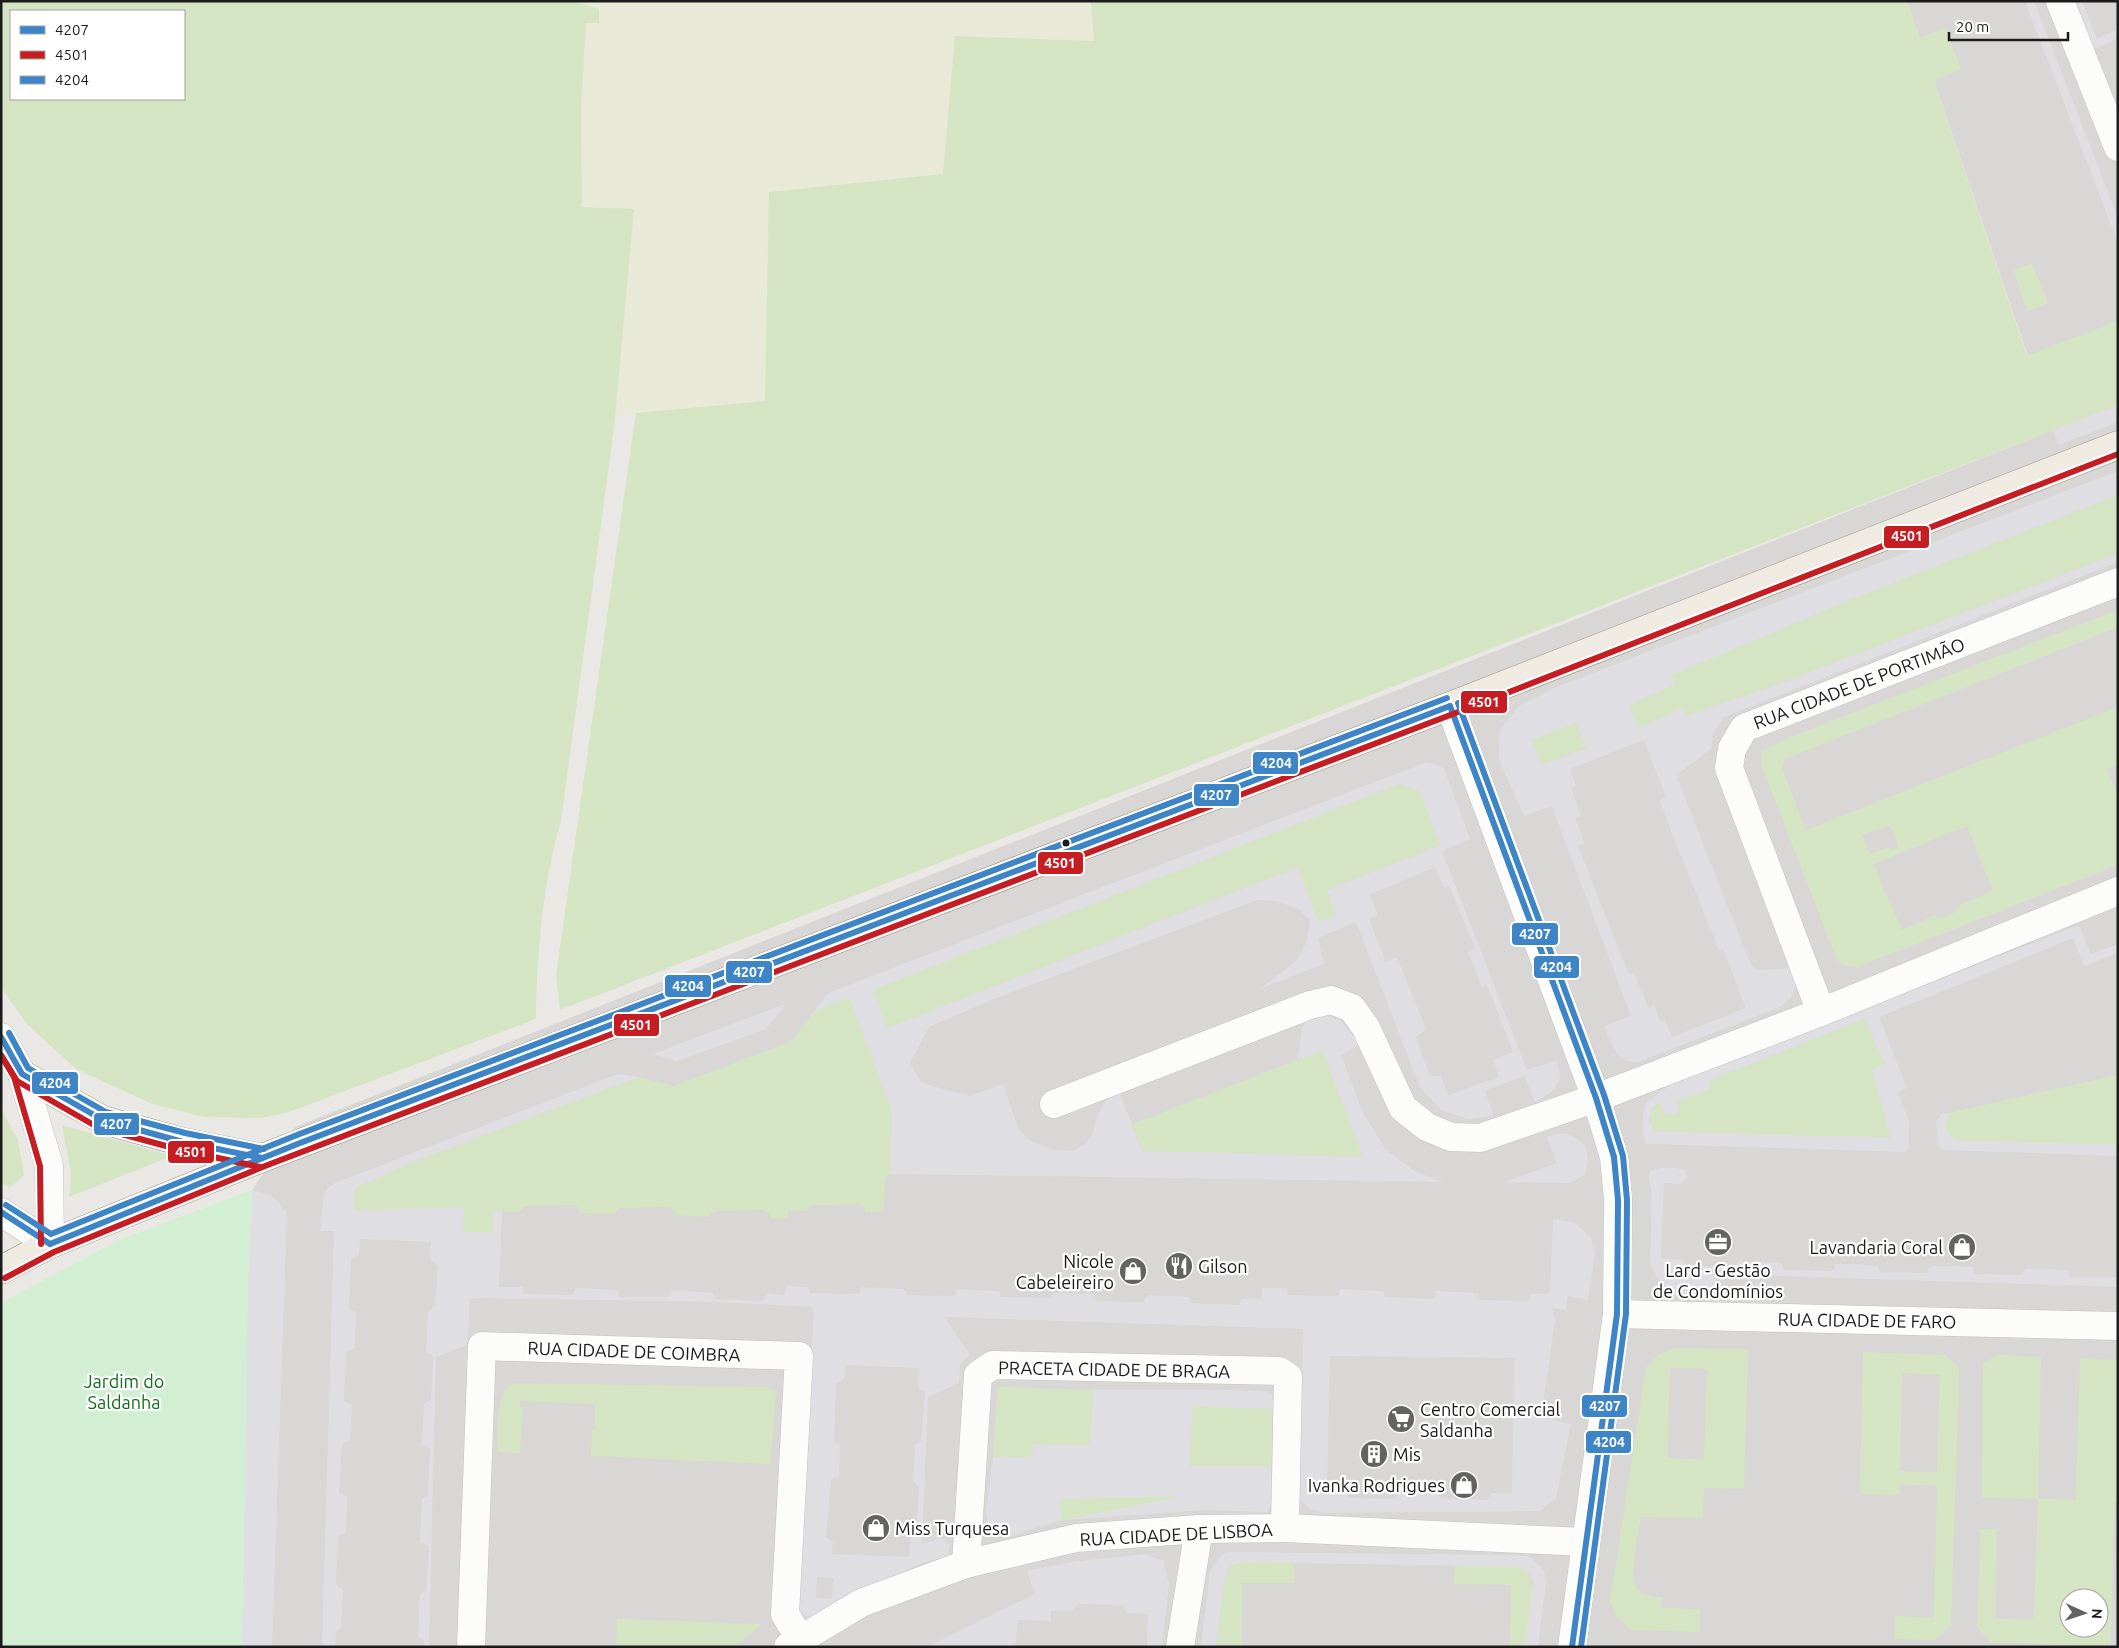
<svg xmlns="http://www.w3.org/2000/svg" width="2119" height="1648" font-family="Ubuntu,sans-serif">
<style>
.residential{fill:#d8d7d5;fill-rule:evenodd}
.farmland{fill:#e8e9d7}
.grass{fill:#d5e5c4;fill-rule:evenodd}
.park{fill:#d2efd3}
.plaza{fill:#dfdee2;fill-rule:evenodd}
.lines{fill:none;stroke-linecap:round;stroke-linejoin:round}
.minor-casing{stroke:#c2c2c0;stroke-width:29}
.major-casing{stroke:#9d9683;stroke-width:29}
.minor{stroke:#fcfcfb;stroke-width:28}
.major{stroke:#efebe3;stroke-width:28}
.bus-1-casing{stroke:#fff;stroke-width:10}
.bus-2-casing{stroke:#fff;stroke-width:10}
.bus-3-casing{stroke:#fff;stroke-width:10}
.bus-1{stroke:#3d85c6;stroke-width:6}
.bus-2{stroke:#c61d23;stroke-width:6}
.bus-3{stroke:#3d85c6;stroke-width:6}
.bus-dot{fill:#1b1b1b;stroke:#fff;stroke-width:2}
.labels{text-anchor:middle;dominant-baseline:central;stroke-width:4.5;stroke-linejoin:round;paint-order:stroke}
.street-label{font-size:18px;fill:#1b1b1b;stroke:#fff}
.poi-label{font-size:18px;fill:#1b1b1b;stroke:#fff;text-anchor:start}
.park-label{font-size:18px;fill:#126f1d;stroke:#fff}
.line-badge{stroke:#fff;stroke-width:2}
.badge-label{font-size:14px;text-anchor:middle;font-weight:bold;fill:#fff}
</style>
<rect width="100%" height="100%" fill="#e9e8e4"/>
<path class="residential" d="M1907,1H2118V1647H242L252,1190L295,1127L2053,430ZM2069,1598H2099V1628H2069Z"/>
<polygon class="farmland" points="573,1 1091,1 1094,41 955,36 943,174 769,192 765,401 636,413 586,423 581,110 586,23 599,9"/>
<g class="grass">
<path d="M1,1H573L599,9V23H586L581,110L582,207L634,209L614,428L561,821C542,886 537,952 536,1019L289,1112L261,1118L204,1117L150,1103L76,1069L28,1025L1,988ZM11,11H184V99H11Z"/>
<polygon points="1091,1 1907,1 1920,38 1945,28 1961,69 1934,81 2027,356 2118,321 2118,405 560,1010 556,975 636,413 765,401 769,192 943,174 955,36 1094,41"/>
<polygon points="2032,263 2048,303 2027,311 2014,270"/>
<polygon points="2118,495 2118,553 1789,680 1686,716 1683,709 1638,728 1629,705 1675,685 1671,675 1843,603"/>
<path d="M2118,610V627L1785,759L1782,768L1806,830L2118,707V764L2107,769L2118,796V865L1857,967L1844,965L1837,960L1761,764L1763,750L1793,736ZM1890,825L1899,847L1891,850L1889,847L1870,854L1862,835ZM1967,826L1993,891L1959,905L1956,912L1940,918L1933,916L1902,930L1873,864Z"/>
<polygon points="1577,723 1586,747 1542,765 1532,740"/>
<polygon points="1400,784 1419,790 1440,845 1327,890 1337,915 1319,922 1298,867 887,1028 872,990"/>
<polygon points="849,998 892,1111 890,1174 885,1178 883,1212 865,1212 865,1207 860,1204 811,1205 806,1211 788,1211 787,1219 770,1218 770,1214 764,1210 715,1211 711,1213 710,1217 674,1215 674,1211 669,1207 620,1208 614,1214 579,1213 579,1208 574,1205 525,1206 519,1212 494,1211 493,1233 463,1232 464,1207 354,1212 355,1188 411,1163 639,1077 674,1086 792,1041 814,1011"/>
<path d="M1865,1019L1884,1065L1872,1070L1892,1138L1653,1131C1649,1119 1649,1110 1660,1102L1679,1107L1678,1101L1710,1089L1708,1081Z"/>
<polygon points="1323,1050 1363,1157 1142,1151 1133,1124"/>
<polygon points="2118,1075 2118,1145 1955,1140 1945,1128 1949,1113"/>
<polygon points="1,1108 18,1140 24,1175 10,1188 1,1182"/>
<polygon points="62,1125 172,1156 69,1197 71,1174"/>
<path d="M1675,1348L1748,1349L1744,1489L1704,1488L1703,1518L1641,1517C1638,1532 1627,1581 1639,1591C1646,1596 1654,1597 1662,1597L1661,1608L1700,1609L1699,1632L1631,1630L1616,1616L1610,1602L1646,1368L1658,1355ZM1670,1368L1707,1369L1704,1460L1667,1458Z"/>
<path d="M1863,1352L1945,1355L1959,1367L1951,1626L1935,1640L1894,1639L1895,1616L1934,1618L1937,1486L1899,1484V1495L1860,1494ZM1902,1373L1940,1375L1937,1472L1900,1471Z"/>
<path d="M1997,1355L2041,1357L2038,1499L2076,1500L2080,1358L2118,1360V1502H2114V1512L2111,1647L1991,1642L1977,1627L1981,1529H1997L1995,1619L2034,1620L2038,1499L1982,1498L1983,1364ZM2069,1598H2099V1628H2069Z"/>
<path d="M512,1383L767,1387L776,1392L770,1464L591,1456L592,1429H595V1404L520,1401V1407L523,1408L520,1453L498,1452C499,1430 493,1399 512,1383Z"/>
<polygon points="998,1387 1093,1390 1090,1445 1033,1444 1032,1458 993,1457"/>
<polygon points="1193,1406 1274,1409 1273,1466 1189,1466"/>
<polygon points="1188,1496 1064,1520 1061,1520 1059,1499"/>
<path d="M1242,1562L1294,1563V1583H1242V1647H1216L1225,1577C1228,1567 1232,1565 1242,1562Z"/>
<path d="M1455,1564C1470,1565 1508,1562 1521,1567C1542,1576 1527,1628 1525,1647H1510L1511,1585L1454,1584Z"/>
<polygon points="617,1619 762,1624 734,1647 616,1647"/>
</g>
<polygon class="park" points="252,1190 248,1280 242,1647 1,1647 1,1303 119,1240"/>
<g class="plaza">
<polygon points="2025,1 2034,1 2118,218 2118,243"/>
<polygon points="2071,1 2082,1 2097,39 2118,29 2118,38 2097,48 2091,47"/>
<polygon points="2118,405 2118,422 2059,445 2053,430"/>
<path d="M2118,471V495L1843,603L1672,675L1675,685L1629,705L1638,728L1684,708L1686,716L1789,680L2118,553V562L1724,717L1713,733L1711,749L1679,773L1678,780L1751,965L1757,970L1792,968L1797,985L1790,999L1780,1007L1638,1062L1627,1061L1620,1057L1612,1046L1604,1026L1631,1016L1552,806L1524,816L1499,760L1500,730L1519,706L1554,688ZM1577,723L1586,748L1542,765L1532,740ZM1644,740L1666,797L1660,801L1672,834L1719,950L1723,949L1746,1008L1672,1037L1665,1020L1660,1021L1654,1005L1648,1008L1634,972L1629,974L1621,955L1578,846L1585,843L1575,818L1581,816L1571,788L1576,786L1570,769Z"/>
<path d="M1427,762L1444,768L1470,839L1442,851L1527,1070L1557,1060L1560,1078L1553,1091L1535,1102L1524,1076L1485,1091L1494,1116L1468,1119L1441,1110L1420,1087L1356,922L1318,938L1324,964L1260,989L1295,962L1307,942L1310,921L1299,909L1276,901L1257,900L989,1001L929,1027L910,1063L921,1082L942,1089L970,1096L1003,1084L1018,1128L1027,1139L1052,1150L1073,1151L1084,1145L1092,1136L1098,1114L1107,1100L1119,1091L1142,1151L1363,1157L1323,1051L1297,1060L1302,1029L1306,1021L1326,1016L1340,1020L1360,1045L1341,1055L1363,1113L1386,1150L1416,1172L1444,1182L890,1174L892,1111L849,998L814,1011L828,993ZM1400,784L1419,791L1440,845L1327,890L1336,915L1319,922L1298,867L887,1028L873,990ZM1435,867L1444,888L1449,886L1476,949L1468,952L1482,987L1487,985L1513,1052L1493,1060L1499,1077L1448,1095L1441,1076H1430L1416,1037L1426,1029L1397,957L1386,962L1369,919L1378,915L1369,895Z"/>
<path d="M2076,926L2080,927L2091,954L2118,944V953L2084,966L2073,938L1879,1017L1907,1088L1898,1092L1909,1122V1148L1905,1152L1647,1144L1644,1138L1643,1113L1648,1101L1670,1085ZM1865,1019L1884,1064L1872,1070L1891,1138L1653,1131L1649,1119L1653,1107L1660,1102L1665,1114H1678V1101L1711,1089L1708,1081Z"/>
<polygon points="785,1004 766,1029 677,1061 653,1054"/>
<path d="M618,1074L639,1077L411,1163L355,1188L354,1211L464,1207L463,1232L493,1233V1211H502L499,1287H522L524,1294L571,1295L574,1294L575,1288L618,1290L619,1297H667L670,1296L671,1290L713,1293L715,1299L762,1301L765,1299L766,1293L785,1295L786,1286L808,1287L810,1293L857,1294L860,1293L861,1287L904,1289L906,1295L953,1296L956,1295L957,1289L999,1291L1001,1297L1049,1298L1053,1293L1094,1294L1096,1301L1143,1302L1147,1295L1189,1297L1191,1303L1238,1305L1242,1299H1261L1262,1288H1287L1288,1295L1336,1296L1339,1295L1340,1289L1383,1291L1385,1297L1432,1299L1435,1297L1436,1291L1478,1293L1480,1300L1527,1301L1530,1300L1531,1294H1550L1553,1219L1575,1223L1590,1236L1595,1253L1588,1300L1568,1296L1566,1310L1552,1308L1555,1320L1541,1417L1571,1424L1556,1498L1540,1511L1323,1513L1308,1508L1300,1498L1303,1329L944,1317L970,1354L960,1365L959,1383L928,1397L922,1544L936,1539H945L950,1545L948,1556L919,1564L816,1616L808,1617L800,1612L797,1603L814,1313L812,1307L718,1302L470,1298L467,1345L436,1357L429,1647H425L423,1638L418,1637L420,1594L426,1591L429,1546L420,1542L422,1499L428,1496L430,1450L428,1447L422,1446L424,1405L431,1399L433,1359L431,1354L426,1353L428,1312L435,1306L438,1266L430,1259L431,1242L360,1239L359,1255L351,1259L349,1308L356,1312L355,1348L346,1352L344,1401L352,1405L351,1424L350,1441L342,1444L339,1493L347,1497L346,1533L338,1536L336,1585L343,1589L341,1627L336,1632L335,1647H322L334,1231H320L324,1195L327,1189L335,1183ZM1330,1356L1514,1358L1512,1493H1492L1487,1500L1440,1499L1438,1492H1399L1395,1499L1348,1498L1345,1491L1327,1492ZM845,1365L919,1368L918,1388L925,1392L921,1442L915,1445L913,1481L919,1487L916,1536L910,1539L909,1557L832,1554L833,1542L826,1537L831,1479L839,1476L840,1445L834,1441L836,1384L844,1378ZM817,1577L834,1578L832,1599L816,1598Z"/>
<polygon points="1949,1113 1945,1128 1955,1140 2118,1145 2118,1156 1943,1150 1938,1144 1936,1122 1941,1114"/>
<polygon points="1557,1134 1569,1134 1585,1145 1588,1161 1585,1175 1570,1183 1505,1182 1557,1163 1547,1137"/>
<polygon points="1662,1168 1677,1168 1685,1171 1687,1178 1681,1184 1664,1183 1661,1258 1684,1260 1686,1266 1734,1267 1738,1261 1782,1263 1784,1270 1831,1271 1834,1269 1835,1264 1854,1264 1877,1266 1880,1272 1926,1273 1931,1266 1949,1266 1973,1267 1975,1274 2022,1275 2026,1269 2045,1269 2068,1270 2070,1277 2118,1277 2118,1287 1715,1274 1719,1288 1706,1288 1705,1298 1684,1298 1670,1293 1657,1277 1650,1262 1652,1196 1649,1178 1650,1170"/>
<polygon points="252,1190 271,1195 287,1212 272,1647 242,1647 248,1280"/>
<polygon points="1093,1390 1225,1390 1264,1391 1271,1394 1274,1409 1193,1406 1189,1466 1273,1466 1271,1506 1267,1512 1205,1510 1064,1520 1184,1496 1060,1499 1061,1520 1006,1538 989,1532 986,1512 993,1457 1032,1458 1033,1444 1090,1445"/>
<polygon points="1228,1552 1516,1555 1531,1557 1544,1571 1546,1583 1538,1647 1525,1647 1533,1582 1529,1574 1521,1567 1242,1562 1233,1565 1227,1570 1225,1577 1216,1647 1201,1647 1210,1571 1220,1556"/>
<polygon points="1144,1554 1164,1561 1169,1585 1162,1647 1147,1647 1148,1614 1127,1613 1123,1605 1078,1604 1073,1611 1051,1611 1051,1621 1018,1620 1015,1647 927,1647 1035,1594 1027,1571 1072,1562"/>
</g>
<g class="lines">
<defs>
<g id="minor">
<polyline points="2060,1 2118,147"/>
<polyline points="1450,706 1596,1098 1614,1157 1618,1200 1617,1314 1572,1647"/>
<polyline points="1821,1012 1729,768 1732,749 1744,728 2118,582"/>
<polyline points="1,1037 22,1074 49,1165 50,1244"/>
<polyline points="1054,1104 1310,1005 1331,1000 1352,1008 1366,1028 1403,1108 1427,1127 1451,1137 1480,1138 1596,1098 1821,1012 2118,891"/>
<polyline points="1,1212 50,1244"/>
<polyline points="1617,1314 2118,1326"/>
<polyline points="966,1564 978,1375 993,1365 1279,1371 1288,1377 1285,1528"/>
<polyline points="471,1647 482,1346 799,1356 785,1614 800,1639"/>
<polyline points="788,1647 861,1603 966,1564 1076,1538 1199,1529 1285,1528 1585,1542"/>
<polyline points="1180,1647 1199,1529"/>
</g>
<g id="major">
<polyline points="22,1074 103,1120 183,1142 262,1158"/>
<polyline points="1,1270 50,1244 262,1158 1450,706 2118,445"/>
</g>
</defs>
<use href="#minor" class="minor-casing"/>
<use href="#major" class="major-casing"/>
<use href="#minor" class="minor"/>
<use href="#major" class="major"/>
<defs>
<g id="bus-1">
<polyline points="1450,706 1596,1098 1614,1157 1618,1200 1617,1314 1572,1647"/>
<polyline points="1,1037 22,1074 103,1120 183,1142 262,1158"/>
<polyline points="1,1212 50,1244"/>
<polyline points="50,1244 300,1143 1450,706"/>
</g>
<g id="bus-2">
<polyline points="1,1055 17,1081 99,1128 181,1150 260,1167"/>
<polyline points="2,1057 14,1077 40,1166 41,1244"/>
<polyline points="5,1278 54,1252 265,1166 1453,714 2118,454"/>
</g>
<g id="bus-3">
<polyline points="1458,703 1604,1095 1623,1156 1627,1200 1626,1314 1581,1647"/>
<polyline points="9,1033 28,1068 106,1112 185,1133 264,1149"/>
<polyline points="6,1205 51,1234 297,1135 1447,698"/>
</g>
</defs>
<use href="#bus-1" class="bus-1-casing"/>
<use href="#bus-2" class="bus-2-casing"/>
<use href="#bus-3" class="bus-3-casing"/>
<use href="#bus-1" class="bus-1"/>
<use href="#bus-2" class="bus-2"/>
<use href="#bus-3" class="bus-3"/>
</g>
<defs>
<symbol id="office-disc" viewBox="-11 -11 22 22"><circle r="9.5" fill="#636361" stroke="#fff"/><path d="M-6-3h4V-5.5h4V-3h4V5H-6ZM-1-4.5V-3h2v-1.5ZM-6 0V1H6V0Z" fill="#fff"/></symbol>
<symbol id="shop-disc" viewBox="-11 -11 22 22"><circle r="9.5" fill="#636361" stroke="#fff"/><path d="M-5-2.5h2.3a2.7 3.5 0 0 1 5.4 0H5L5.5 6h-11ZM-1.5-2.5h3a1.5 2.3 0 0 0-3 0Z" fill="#fff"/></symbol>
<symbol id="restaurant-disc" viewBox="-11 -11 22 22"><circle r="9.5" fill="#636361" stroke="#fff"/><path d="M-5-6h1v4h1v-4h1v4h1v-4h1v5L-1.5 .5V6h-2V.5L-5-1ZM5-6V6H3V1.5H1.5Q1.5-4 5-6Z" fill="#fff"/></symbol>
<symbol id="supermarket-disc" viewBox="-11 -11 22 22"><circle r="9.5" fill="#636361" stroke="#fff"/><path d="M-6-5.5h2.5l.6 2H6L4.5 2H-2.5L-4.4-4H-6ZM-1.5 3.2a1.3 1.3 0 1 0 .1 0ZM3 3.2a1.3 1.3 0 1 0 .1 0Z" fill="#fff"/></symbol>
<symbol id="building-disc" viewBox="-11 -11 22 22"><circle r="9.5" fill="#636361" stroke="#fff"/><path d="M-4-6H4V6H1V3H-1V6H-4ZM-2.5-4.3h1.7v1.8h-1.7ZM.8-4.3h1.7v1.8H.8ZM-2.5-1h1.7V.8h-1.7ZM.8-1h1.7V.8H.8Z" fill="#fff"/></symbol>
</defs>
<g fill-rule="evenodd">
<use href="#office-disc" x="1702" y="1226" width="32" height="32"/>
<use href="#shop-disc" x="1946" y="1231" width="32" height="32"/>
<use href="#restaurant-disc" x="1163" y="1250" width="32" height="32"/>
<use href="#shop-disc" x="1117" y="1255" width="32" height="32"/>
<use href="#supermarket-disc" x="1385" y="1403" width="32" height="32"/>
<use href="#building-disc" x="1358" y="1438" width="32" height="32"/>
<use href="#shop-disc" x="1448" y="1469" width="32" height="32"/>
<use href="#shop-disc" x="860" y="1512" width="32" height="32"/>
</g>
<circle class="bus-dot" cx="1066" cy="843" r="4.5"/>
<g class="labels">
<g class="street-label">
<text transform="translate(1859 683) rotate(-21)">RUA CIDADE DE PORTIMÃO</text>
<text transform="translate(1867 1320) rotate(1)">RUA CIDADE DE FARO</text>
<text transform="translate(634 1351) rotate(2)">RUA CIDADE DE COIMBRA</text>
<text transform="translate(1114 1369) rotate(1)">PRACETA CIDADE DE BRAGA</text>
<text transform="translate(1176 1534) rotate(-3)">RUA CIDADE DE LISBOA</text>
</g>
<g class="poi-label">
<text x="1943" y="1247" text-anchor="end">Lavandaria Coral</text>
<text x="1114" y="1261" text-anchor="end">Nicole<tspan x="1114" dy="21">Cabeleireiro</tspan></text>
<text x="1198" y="1266">Gilson</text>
<text x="1718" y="1270" text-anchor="middle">Lard - Gestão<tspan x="1718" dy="21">de Condomínios</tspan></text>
<text x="1420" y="1409">Centro Comercial<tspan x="1420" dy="21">Saldanha</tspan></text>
<text x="1393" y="1454">Mis</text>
<text x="1445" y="1485" text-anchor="end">Ivanka Rodrigues</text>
<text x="895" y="1528">Miss Turquesa</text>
</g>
<g class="park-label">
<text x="124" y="1381">Jardim do<tspan x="124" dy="21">Saldanha</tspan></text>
</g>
</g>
<g class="line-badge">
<rect x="1883" y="525" width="47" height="24" rx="5" fill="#c61d23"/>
<rect x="1460" y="690" width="48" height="24" rx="5" fill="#c61d23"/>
<rect x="1252" y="751" width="47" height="24" rx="5" fill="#3d85c6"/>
<rect x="1193" y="783" width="47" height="24" rx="5" fill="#3d85c6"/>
<rect x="1037" y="851" width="47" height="24" rx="5" fill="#c61d23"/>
<rect x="1511" y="922" width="48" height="24" rx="5" fill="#3d85c6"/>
<rect x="1533" y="955" width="47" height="24" rx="5" fill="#3d85c6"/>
<rect x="725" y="960" width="48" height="24" rx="5" fill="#3d85c6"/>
<rect x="664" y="974" width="48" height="24" rx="5" fill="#3d85c6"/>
<rect x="613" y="1013" width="47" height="24" rx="5" fill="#c61d23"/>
<rect x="31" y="1071" width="48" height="24" rx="5" fill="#3d85c6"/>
<rect x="93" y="1112" width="47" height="24" rx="5" fill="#3d85c6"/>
<rect x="167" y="1140" width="48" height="24" rx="5" fill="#c61d23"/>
<rect x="1581" y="1394" width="47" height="24" rx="5" fill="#3d85c6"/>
<rect x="1585" y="1430" width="47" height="24" rx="5" fill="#3d85c6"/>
</g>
<g class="badge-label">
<text x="1907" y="541">4501</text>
<text x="1484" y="707">4501</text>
<text x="1276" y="768">4204</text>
<text x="1216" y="800">4207</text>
<text x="1060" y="868">4501</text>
<text x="1535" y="939">4207</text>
<text x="1556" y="972">4204</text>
<text x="749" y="977">4207</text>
<text x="688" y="991">4204</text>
<text x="636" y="1030">4501</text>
<text x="55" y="1088">4204</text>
<text x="116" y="1129">4207</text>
<text x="191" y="1157">4501</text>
<text x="1605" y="1411">4207</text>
<text x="1609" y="1447">4204</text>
</g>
<rect width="2119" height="1648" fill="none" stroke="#1b1b1b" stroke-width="5"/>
<rect x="10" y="10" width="175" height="90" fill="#ffffff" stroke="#a4a4a4"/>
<rect x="20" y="26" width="25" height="8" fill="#3d85c6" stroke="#a4a4a4"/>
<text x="55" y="35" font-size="15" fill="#1b1b1b">4207</text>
<rect x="20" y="51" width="25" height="8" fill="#c61d23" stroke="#a4a4a4"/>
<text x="55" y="60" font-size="15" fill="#1b1b1b">4501</text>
<rect x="20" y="76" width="25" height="8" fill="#3d85c6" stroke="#a4a4a4"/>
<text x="55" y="85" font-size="15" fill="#1b1b1b">4204</text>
<g transform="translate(2084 1613) rotate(93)"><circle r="24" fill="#ffffff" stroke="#a4a4a4"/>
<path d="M0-4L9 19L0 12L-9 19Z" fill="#636361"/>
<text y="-8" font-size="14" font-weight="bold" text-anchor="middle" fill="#1b1b1b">N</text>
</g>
<path d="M1949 32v8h119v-8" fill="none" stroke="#1b1b1b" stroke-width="2.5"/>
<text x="1956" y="32" font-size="15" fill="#1b1b1b" stroke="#ffffff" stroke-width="4" paint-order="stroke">20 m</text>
</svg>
